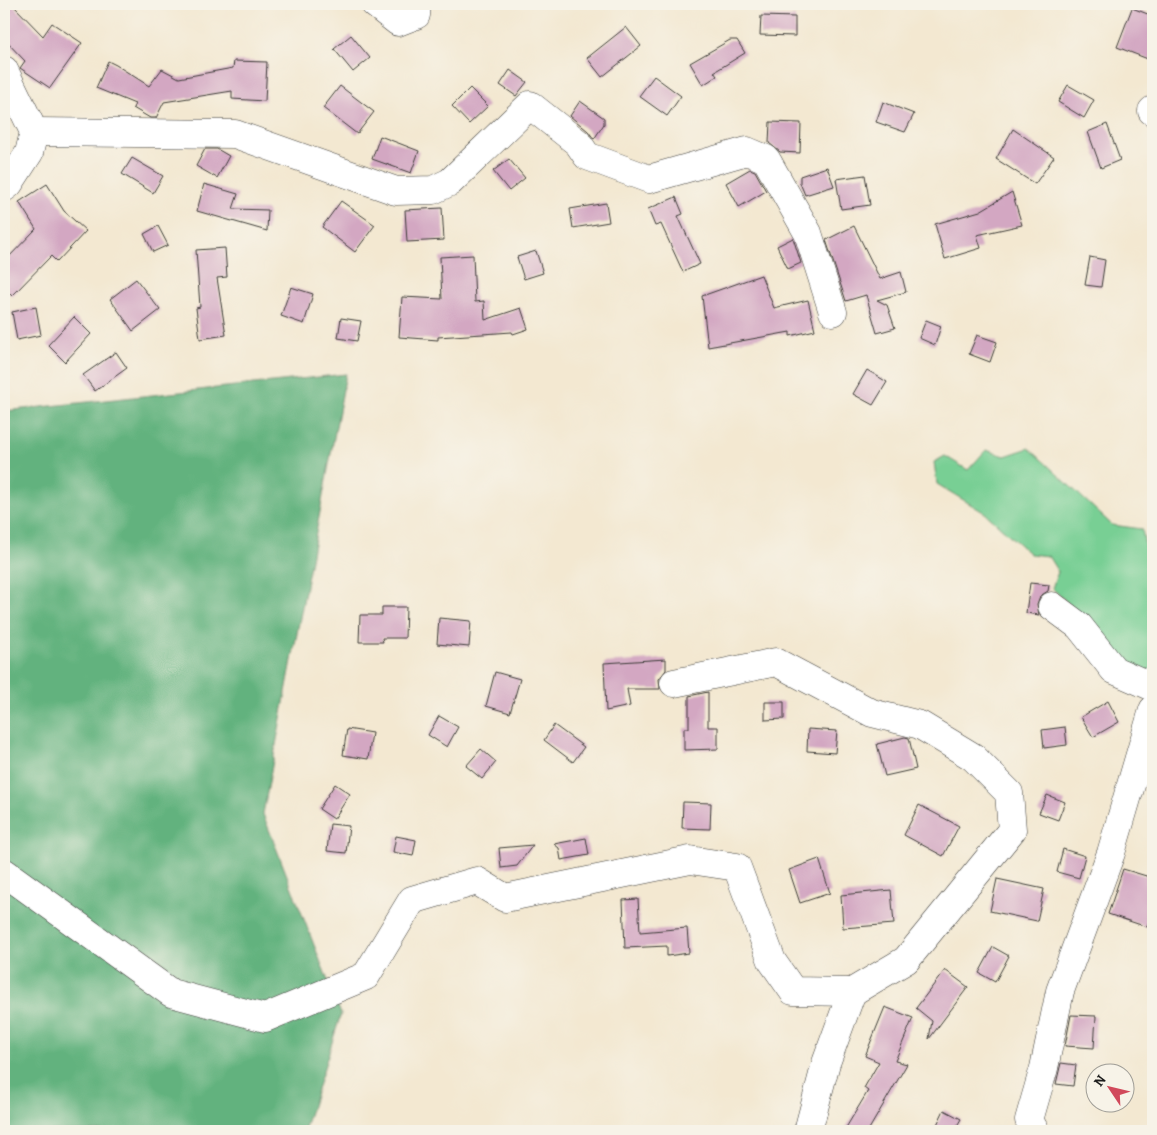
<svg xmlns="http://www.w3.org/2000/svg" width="1157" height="1135" font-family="Alegreya,serif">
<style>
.green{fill:#78cf94;stroke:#4a7658}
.forest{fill:#62b27e;stroke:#3f674d}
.building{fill:#d3a7c2}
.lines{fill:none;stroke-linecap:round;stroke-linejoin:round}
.minor-casing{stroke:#3c3b37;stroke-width:29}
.minor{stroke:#fff;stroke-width:28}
</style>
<rect width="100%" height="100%" fill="#f7f3e8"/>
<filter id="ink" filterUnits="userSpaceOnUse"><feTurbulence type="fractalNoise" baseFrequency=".02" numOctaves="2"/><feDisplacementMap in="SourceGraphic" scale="10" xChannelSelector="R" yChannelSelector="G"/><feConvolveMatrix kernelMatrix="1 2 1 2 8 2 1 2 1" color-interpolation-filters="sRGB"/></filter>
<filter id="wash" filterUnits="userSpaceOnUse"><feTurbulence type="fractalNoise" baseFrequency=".0096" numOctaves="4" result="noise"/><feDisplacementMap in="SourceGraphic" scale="20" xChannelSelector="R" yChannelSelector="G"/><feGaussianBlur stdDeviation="1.12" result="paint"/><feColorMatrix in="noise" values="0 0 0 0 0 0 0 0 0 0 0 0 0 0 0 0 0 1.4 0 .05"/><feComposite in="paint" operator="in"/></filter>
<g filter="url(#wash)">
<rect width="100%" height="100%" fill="#f3e8d1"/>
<polygon class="green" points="1029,448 1112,525 1142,529 1145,546 1153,550 1153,673 1117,665 1093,627 1052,588 1058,572 1048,556 1030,554 985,513 937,484 934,462 945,456 968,470 986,450 1005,456"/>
<polygon class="forest" points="346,374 263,814 341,1014 304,1131 4,1131 4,411"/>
<g id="blocks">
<g class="building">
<polygon points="4,4 12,4 43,36 52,23 82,43 50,88 20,68 25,61 4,39"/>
<polygon points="1132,8 1153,16 1153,61 1117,47"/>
<polygon points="761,16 795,17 795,36 760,35"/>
<polygon points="626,27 641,46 602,77 587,58"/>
<polygon points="351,35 370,58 353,72 334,49"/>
<polygon points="730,40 737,40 745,53 714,72 717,76 703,85 690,63"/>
<polygon points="108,61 116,65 149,86 162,69 179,78 233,68 234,61 267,62 265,101 232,99 232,91 164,102 156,118 150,118 133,108 135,104 96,88"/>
<polygon points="510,70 527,82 516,96 500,85"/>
<polygon points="654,76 681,96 667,116 639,96"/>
<polygon points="1068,85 1094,100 1084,118 1058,102"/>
<polygon points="340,86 374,112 357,134 323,108"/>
<polygon points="470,88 488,106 469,124 452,106"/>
<polygon points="580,101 604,118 604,124 594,139 588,131 570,116"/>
<polygon points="883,102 914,114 905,132 876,122"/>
<polygon points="770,122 801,123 800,153 780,152 769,143"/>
<polygon points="1107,124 1120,160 1101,168 1088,132"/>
<polygon points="1013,129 1054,157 1035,184 996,159"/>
<polygon points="380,136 419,151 411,173 372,159"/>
<polygon points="205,149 217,149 229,156 217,178 196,166"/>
<polygon points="132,158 163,176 153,193 122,174"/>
<polygon points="509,159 525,178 509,191 493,171"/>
<polygon points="827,167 834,186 805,195 800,183 800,176"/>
<polygon points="750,169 755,171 766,191 739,207 726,183"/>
<polygon points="865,175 870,205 841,209 836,179"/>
<polygon points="47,184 64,211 86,231 57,262 51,256 12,296 4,288 4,262 36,229 19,202"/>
<polygon points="204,184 238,194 233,209 268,210 267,231 197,211"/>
<polygon points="1012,192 1022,225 977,235 981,248 945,259 935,224 980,211"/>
<polygon points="676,197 683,214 678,216 700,264 683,272 661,224 655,226 648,209"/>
<polygon points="341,201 375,225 355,252 322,227"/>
<polygon points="606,203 609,222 573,228 570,209"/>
<polygon points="442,208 444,240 407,242 405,210"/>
<polygon points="158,226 168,245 153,252 144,234"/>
<polygon points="854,226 880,279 901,272 906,292 877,300 887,305 895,328 877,333 866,295 846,301 826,240"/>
<polygon points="793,238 801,263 788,269 777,246"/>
<polygon points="225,248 227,277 217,278 226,335 200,339 196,308 200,307 196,250"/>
<polygon points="536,251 543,273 524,279 517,257"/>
<polygon points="473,255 475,302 484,301 485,320 521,308 528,329 513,334 512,332 438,337 438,340 399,337 402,297 442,299 440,257"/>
<polygon points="1090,257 1105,260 1101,287 1085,285"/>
<polygon points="761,275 774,308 808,300 815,330 790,336 790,332 708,347 702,296"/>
<polygon points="136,279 160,310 133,331 110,299"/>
<polygon points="291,287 313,294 304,324 281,316"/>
<polygon points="36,307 41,335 17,340 12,312"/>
<polygon points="74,317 91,334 65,362 48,345"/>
<polygon points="341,318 361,321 357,341 338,338"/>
<polygon points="926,320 941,326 935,345 919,338"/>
<polygon points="977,335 997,342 990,362 969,354"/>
<polygon points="116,352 127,368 95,391 83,375"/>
<polygon points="867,370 887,382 873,405 853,394"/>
<polygon points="1030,583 1049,585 1048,591 1040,596 1037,604 1039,615 1026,613"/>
<polygon points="382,607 406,607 405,638 382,638 383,642 359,642 360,615 382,615"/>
<polygon points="439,618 471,621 469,647 437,644"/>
<polygon points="666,659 666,670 659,679 660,689 627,689 630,706 606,711 604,663"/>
<polygon points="495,672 520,679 510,713 486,706"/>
<polygon points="708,692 708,727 718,727 718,749 684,750 684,728 689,728 689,696"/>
<polygon points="1108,701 1119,722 1093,737 1081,717"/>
<polygon points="765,702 784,702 784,719 765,720"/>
<polygon points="439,716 458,727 447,747 428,735"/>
<polygon points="554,725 584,747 573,762 544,740"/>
<polygon points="1065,727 1067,745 1044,748 1042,730"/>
<polygon points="347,729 372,733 368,759 343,755"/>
<polygon points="808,729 837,731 835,753 807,751"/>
<polygon points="905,737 909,738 916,769 885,776 877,744"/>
<polygon points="481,749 496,762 482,779 466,766"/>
<polygon points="335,784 350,794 334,819 319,809"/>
<polygon points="1047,795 1065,802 1058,820 1039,813"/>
<polygon points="683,802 711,803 710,829 682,828"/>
<polygon points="919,805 959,826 943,856 904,835"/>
<polygon points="330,824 349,826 346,853 327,851"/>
<polygon points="396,836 416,840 413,856 393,852"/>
<polygon points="586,838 589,855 561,860 559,848 554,844"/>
<polygon points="533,845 517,866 501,868 499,848"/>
<polygon points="1063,849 1085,856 1079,878 1057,872"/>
<polygon points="819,859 830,893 800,903 789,870"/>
<polygon points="1123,869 1153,878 1153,908 1147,927 1108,914"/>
<polygon points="997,879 1044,889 1037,921 990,911"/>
<polygon points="891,890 894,924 843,928 841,895"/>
<polygon points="638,899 640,932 687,928 689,953 667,956 667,946 625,948 623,900"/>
<polygon points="993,947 1009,956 995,982 979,973"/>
<polygon points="945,970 968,987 929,1039 932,1021 916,1008"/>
<polygon points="885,1007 913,1018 895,1061 907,1064 868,1131 844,1131 868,1091 864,1088 879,1062 865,1056"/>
<polygon points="1071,1015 1096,1016 1094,1048 1065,1046"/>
<polygon points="1061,1063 1076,1065 1073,1086 1056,1084"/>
<polygon points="944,1110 961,1119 954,1131 934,1131"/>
</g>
</g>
</g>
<g filter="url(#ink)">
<use href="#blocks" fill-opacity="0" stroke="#3c3b37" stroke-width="1"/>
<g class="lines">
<defs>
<g id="minor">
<polyline points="375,4 398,22 416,15 417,4"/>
<polyline points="4,70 34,132 29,153 9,184 4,188"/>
<polyline points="1152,111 1153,110"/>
<polyline points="34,132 235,134 396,191 433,190 450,182 530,105 578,143 587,156 649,179 747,151 766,159 808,233 833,312"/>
<polyline points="1052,606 1079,626 1114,670 1153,687"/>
<polyline points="674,683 776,662 872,713 920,725 973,757 1009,793 1012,830 906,960 852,992"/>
<polyline points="4,872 171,993 265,1018 366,976 412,900 477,881 505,898 690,860 737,867 772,961 793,991 852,992"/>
<polyline points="808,1131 826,1063 852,992"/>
<polyline points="1035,1131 1029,1120 1044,1068 1060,991 1111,853 1153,710"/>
</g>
</defs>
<use href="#minor" class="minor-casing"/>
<use href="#minor" class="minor"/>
</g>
</g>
<rect width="1157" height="1135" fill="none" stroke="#f7f3e8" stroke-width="20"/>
<g transform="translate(1110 1088) rotate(305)"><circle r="24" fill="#f7f3e8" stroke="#9f9d96"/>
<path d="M0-4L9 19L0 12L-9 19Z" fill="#d1495b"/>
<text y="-8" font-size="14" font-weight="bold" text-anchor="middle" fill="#1c1c1c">N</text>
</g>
</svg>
